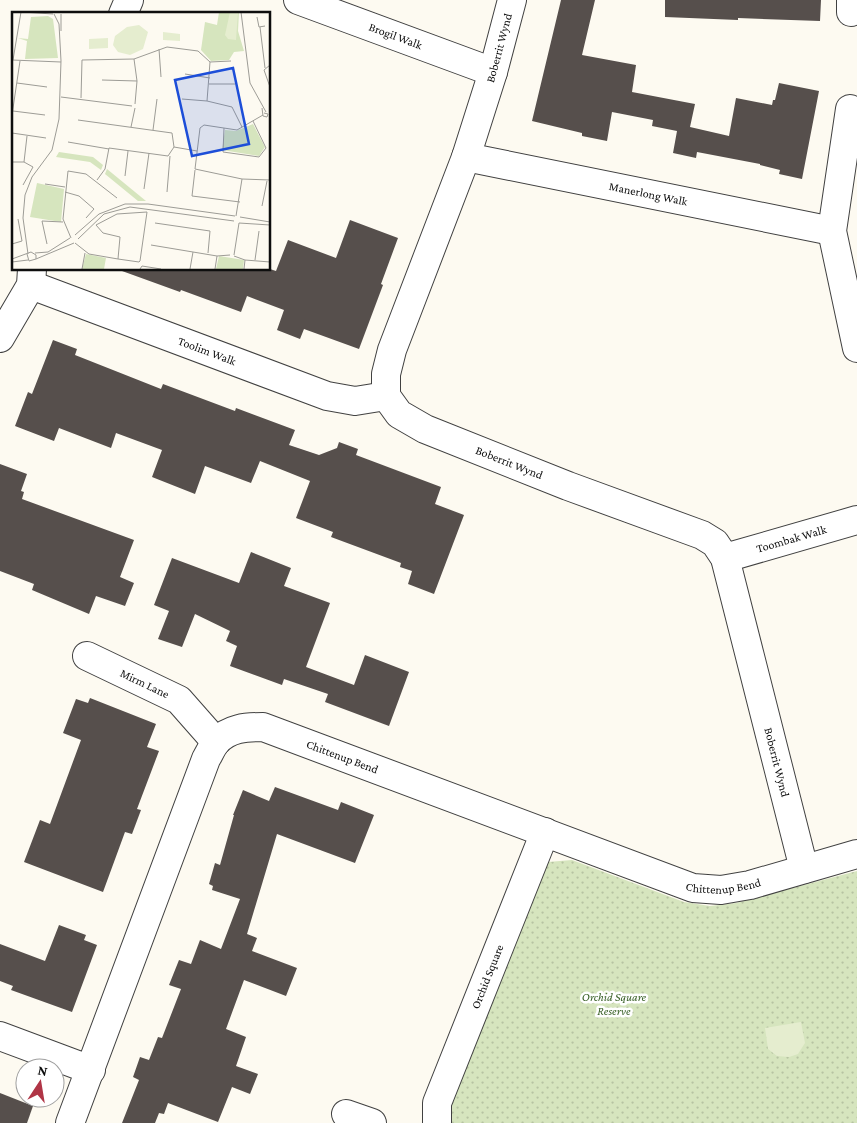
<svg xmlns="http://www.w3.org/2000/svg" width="857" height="1123" font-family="'Crimson Pro',serif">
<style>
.grass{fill:url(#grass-dots)}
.pitch{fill:#e5edcf}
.building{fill:#564f4c}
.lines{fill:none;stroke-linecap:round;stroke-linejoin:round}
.minor-casing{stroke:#414141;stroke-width:30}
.minor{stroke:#fff;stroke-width:28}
.labels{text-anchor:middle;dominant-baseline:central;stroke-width:5;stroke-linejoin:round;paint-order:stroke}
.street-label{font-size:12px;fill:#0e0e0e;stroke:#fff}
.park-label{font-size:12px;font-style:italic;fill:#375f25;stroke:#fff}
.inset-road{fill:none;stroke:#9d9c96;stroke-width:1}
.view{fill:#1d4ed8;fill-opacity:0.15;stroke:#1d4ed8;stroke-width:2.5}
.inset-edge{fill:none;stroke:#0e0e0e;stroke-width:2.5}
</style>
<defs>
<pattern id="grass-dots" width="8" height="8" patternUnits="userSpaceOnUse" patternTransform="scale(1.25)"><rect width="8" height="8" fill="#d6e5be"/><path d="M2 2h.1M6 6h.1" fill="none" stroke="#b6c3a2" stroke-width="1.8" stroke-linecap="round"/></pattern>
</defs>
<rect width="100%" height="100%" fill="#fdfaf1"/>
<polygon class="grass" points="572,860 684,902 710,906 736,903 857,871 857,1123 446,1123 448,1097 534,880 548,862"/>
<polygon class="pitch" points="801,1022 805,1043 798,1054 789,1057 777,1056 768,1049 765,1028"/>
<g class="building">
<polygon points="561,0 595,0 582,55 636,65 632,92 695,104 690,127 729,136 736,98 772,105 773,100 775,100 779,83 819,91 802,179 779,174 780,170 760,165 760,164 697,152 696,158 673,153 677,131 652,126 653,120 612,112 607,141 582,136 582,133 532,121"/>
<polygon points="665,0 821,0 820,21 738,18 738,20 665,17"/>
<polygon points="350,220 398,238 381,284 383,285 359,349 304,329 300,339 277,330 284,310 247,296 241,312 181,290 180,292 122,271 123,269 270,269 276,271 288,240 336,258"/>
<polygon points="53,340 77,349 75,355 161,389 163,384 235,411 236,408 295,430 289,445 319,455 337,448 339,442 358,449 356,455 441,487 435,504 464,515 434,594 408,584 412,571 400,567 401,563 331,537 333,532 296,518 310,481 260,461 251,483 205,466 195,494 152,477 162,450 116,433 111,448 59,428 54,441 15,426 28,392 32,394"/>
<polygon points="0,464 27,474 21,491 24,492 22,499 134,540 120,577 134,583 125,606 96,596 89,614 32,590 34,584 0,571"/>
<polygon points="251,552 291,568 284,586 330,603 306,667 354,685 365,655 409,672 389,726 325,702 328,694 284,679 282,685 230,666 237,646 226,641 230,631 195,614 182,647 158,639 169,611 154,605 172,558 239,583"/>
<polygon points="90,698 156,724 147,747 159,751 137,809 141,810 132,834 125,832 103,892 24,862 40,820 50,824 81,740 63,733 76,699 88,703"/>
<polygon points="275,787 338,810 341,802 374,815 355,863 277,834 247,934 257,938 252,951 297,968 286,996 244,980 226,1029 246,1037 236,1066 258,1074 250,1094 232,1087 218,1122 168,1103 164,1114 159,1113 155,1123 122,1123 139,1080 133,1077 140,1057 149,1060 158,1037 162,1038 181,989 169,985 179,960 191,964 200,940 221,949 240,899 212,890 213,886 209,884 215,863 220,865 234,815 233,815 243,790 269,801"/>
<polygon points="59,925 86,935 84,940 97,945 72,1012 11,990 13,986 0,981 0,944 45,961"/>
<polygon points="0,1093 33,1106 27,1123 0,1123"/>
</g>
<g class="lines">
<defs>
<g id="minor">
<path id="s1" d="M298,0L493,72"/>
<path id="s2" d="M512,0L493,72L466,157L392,350L386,374V396L399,414L425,429L568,486L702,535L715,543L725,558L804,869"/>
<polyline points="851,0 851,12"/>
<polyline points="123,14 129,0"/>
<polyline points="850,109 832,231 857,348"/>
<path id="s3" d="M466,157L832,231"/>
<path id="s4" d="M31,285L327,396L355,401L386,396"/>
<polyline points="0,338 31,285 32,269"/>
<path id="s5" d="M725,558L857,520"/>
<path id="s6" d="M87,656L179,700L216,742"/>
<polyline points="0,1036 91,1070"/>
<polyline points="346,1114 372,1123"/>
<path id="s7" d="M70,1123L206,759C209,754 212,747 216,742C229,728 246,727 263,727L693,888L721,890L750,885L857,854"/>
<path id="s8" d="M437,1123V1103L545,832"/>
</g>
</defs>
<use href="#minor" class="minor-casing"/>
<use href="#minor" class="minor"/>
</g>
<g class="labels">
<g class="street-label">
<text stroke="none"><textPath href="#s1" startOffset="104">Brogil Walk</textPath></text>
<text transform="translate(499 48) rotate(-75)">Boberrit Wynd</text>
<text stroke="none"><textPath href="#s3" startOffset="186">Manerlong Walk</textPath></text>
<text stroke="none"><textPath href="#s4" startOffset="188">Toolim Walk</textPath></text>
<text stroke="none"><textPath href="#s2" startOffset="560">Boberrit Wynd</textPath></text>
<text stroke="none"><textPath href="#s5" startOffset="69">Toombak Walk</textPath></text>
<text stroke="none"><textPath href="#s6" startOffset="64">Mirm Lane</textPath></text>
<text stroke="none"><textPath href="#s7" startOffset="544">Chittenup Bend</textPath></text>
<text stroke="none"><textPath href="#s2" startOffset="1010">Boberrit Wynd</textPath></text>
<text stroke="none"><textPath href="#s7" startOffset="949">Chittenup Bend</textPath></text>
<text stroke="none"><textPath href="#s8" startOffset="156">Orchid Square</textPath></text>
</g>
<g class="park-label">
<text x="614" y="997">Orchid Square<tspan x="614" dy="14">Reserve</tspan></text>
</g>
</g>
<g transform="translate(12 12)">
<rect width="258" height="258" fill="#fdfaf1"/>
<path d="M207,0H227L226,19L232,39L222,40L217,48L199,49L189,38L193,10L205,13ZM36,4L41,7L46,46L13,47L15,29L6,26L16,27L19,5ZM241,112L253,135L247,144L210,138L213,118L224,119ZM47,140L81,145L91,153L89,158L78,150L44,145ZM95,157L134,189H126L93,162ZM25,171L52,177L49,210L18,205ZM74,242L94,246L92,257H70ZM207,244L232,248L231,257H204Z" fill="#d6e5be"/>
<path d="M218,0L226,1L224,28L216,27L213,23ZM127,13L136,20L131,37L118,43L106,40L101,33L103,24L115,15ZM151,20L168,22V29L151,28ZM96,26V36L77,37V27Z" fill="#e5edcf"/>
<path class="inset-road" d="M10,0L41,2M229,0L238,71L254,100M245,5L247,15L253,14M248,15L253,56M49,19V2M147,37L149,65M122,47L125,69L123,92M0,48L49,50M1,48L9,0M198,50L219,49M258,53L252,58L258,75M173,62L198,66M90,68L125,69M5,71L35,75M197,72H223M49,85L120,94M69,86L70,48L122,47L155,35L186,39L198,50L195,89L220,95L230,115M170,87L195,89M250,96L251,104L255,105L256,102L252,101M1,99L33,103M0,103L8,49M66,108L160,121L162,135L185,139M119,115L123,96M212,116L211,140L247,145L254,136L241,109M141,118L145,87M0,121L34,126M56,130L97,137M0,150H12L15,124M183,158L180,184L228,190M113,164L116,139M230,167L258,168M85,168L93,157L97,136L156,144L162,135M33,172L53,175M11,173L21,155L12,150M132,177L137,141M53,180L67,184L82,197L74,206M155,180L158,144M250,194L255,169M224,204L230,167L183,157L188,116L192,113L225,118L251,103M228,205L258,210M143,211L198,219L196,241M227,211L258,213M63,223L87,202L113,192H136L223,204M59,226L51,207L56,159L74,162L105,186M66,227L92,202L118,195L222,209M63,231L77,242L106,247L127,250L128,249L135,200L105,202L84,213L91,221L108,225L106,247M0,232L10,229L6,207M35,232L30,209L51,210M139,233L181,240M23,241L36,240L58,226M16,242L11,206L13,183L20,165L40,138L47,107L49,49L47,12L42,2M222,243L227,211M222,244L233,248L232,257M0,247L19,240L24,243V247L17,249L15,242M24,247L62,231M233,248L258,250M243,248L247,219M0,250L16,248M70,257L73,241M128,257L130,254L149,257M178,257L181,240L205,244M203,257L205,244L218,243"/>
<path class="view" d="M221,56L237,132L180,144L163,68Z"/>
<rect width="258" height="258" class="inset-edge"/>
</g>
<g transform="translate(40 1083) rotate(12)"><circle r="24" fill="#ffffff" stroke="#9f9f9f"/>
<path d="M0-4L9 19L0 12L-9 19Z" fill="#b03546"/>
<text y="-8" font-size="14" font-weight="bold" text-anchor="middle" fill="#0e0e0e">N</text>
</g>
</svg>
